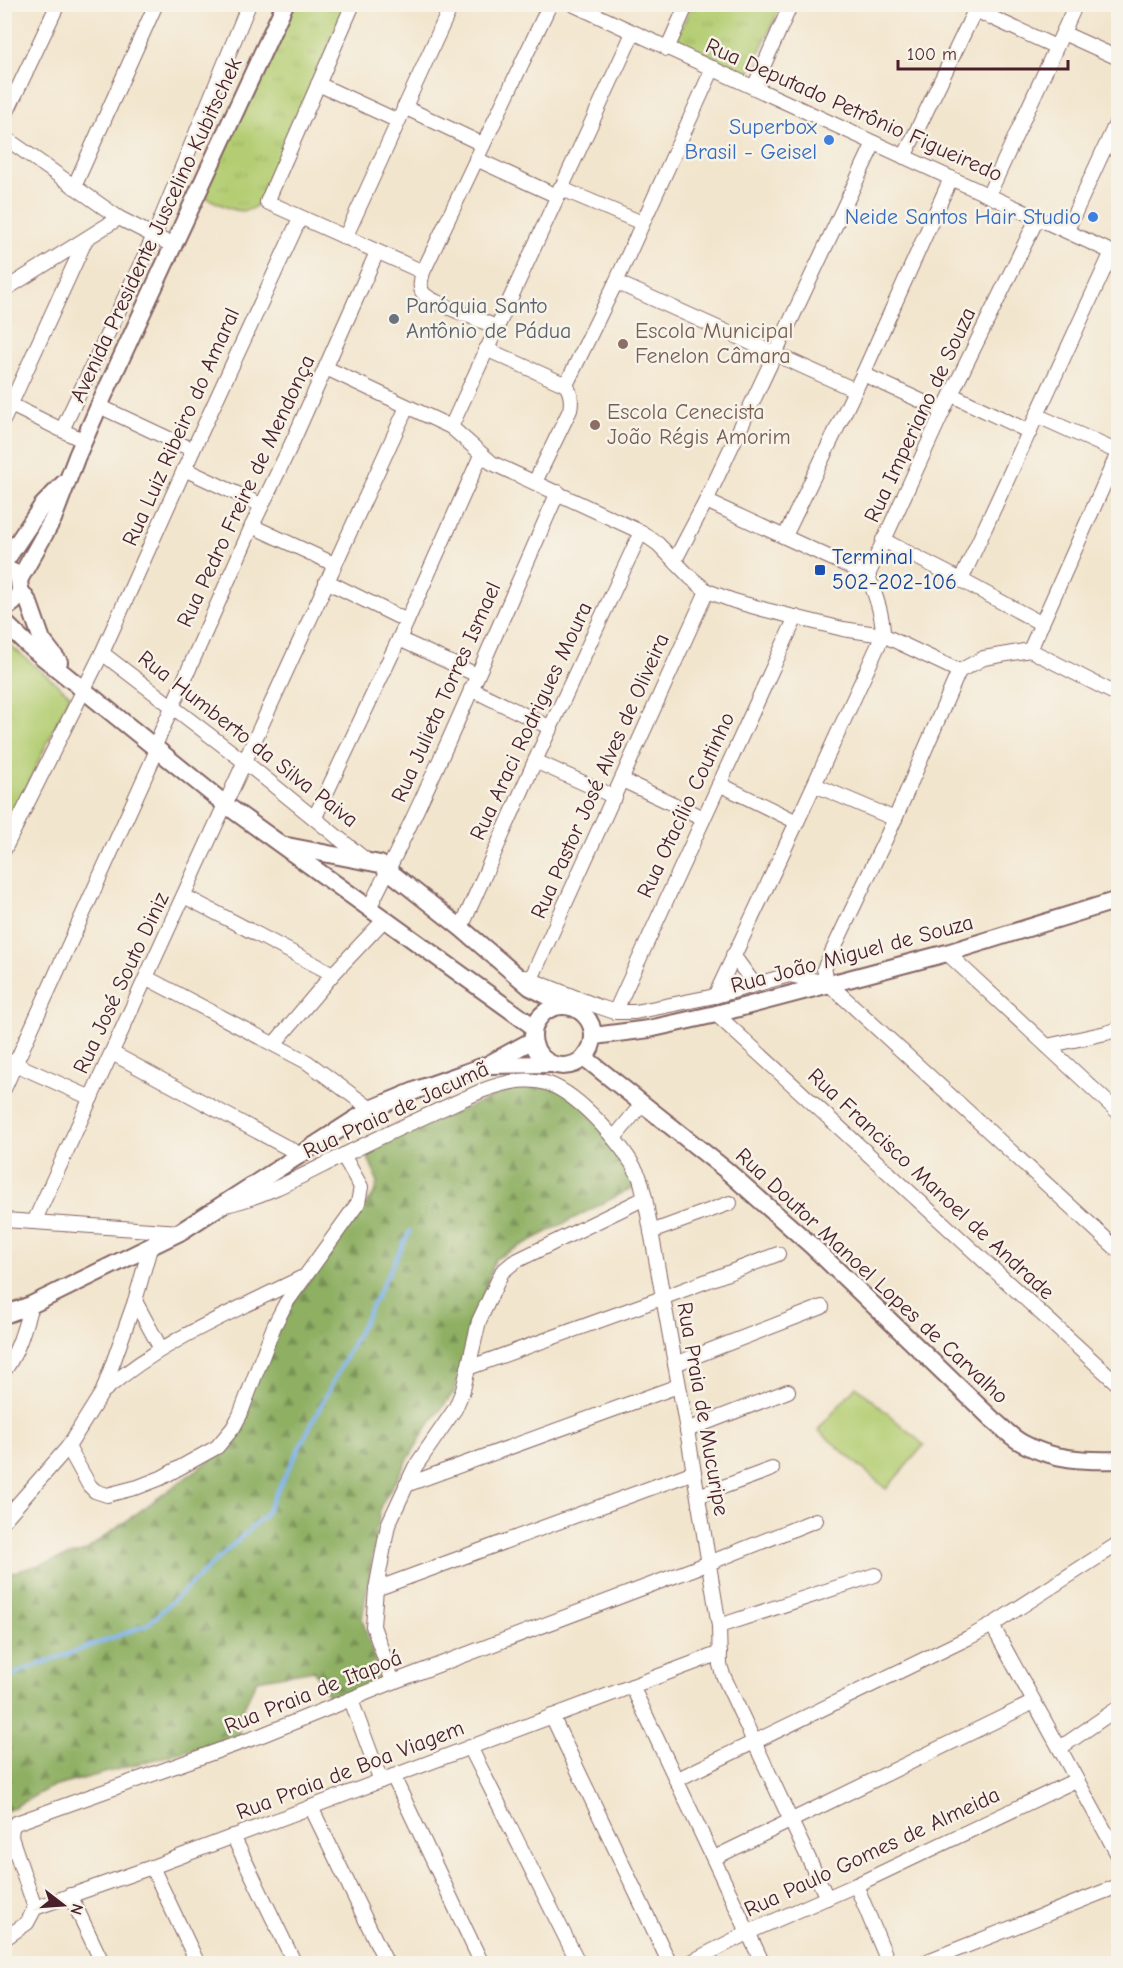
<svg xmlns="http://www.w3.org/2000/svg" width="1123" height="1968" font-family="'Comic Neue',sans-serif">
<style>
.forest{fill:url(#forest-firs);stroke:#6c6848;stroke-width:1.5}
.park{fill:url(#park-tufts);stroke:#7f764e;stroke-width:1.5}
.pitch{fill:#b4cd72;stroke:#7f764e;stroke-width:1.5}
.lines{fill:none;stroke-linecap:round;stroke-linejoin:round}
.stream{stroke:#7fb2ec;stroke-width:4}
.minor-casing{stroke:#856464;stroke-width:16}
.major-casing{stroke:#856464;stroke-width:20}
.minor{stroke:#fff;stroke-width:14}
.major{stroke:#fff;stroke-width:16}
.shop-dot{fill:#3f7fe0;stroke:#f7f3e8;stroke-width:2}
.worship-dot{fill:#6b7280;stroke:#f7f3e8;stroke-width:2}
.education-dot{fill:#8d6e63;stroke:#f7f3e8;stroke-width:2}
.transit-dot{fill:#1a4fb4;stroke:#f7f3e8;stroke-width:2}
.labels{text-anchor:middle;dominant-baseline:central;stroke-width:5;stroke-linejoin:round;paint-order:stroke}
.street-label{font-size:22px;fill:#4a1f2b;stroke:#f7f3e8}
.shop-label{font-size:22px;fill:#366cbe;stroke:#f7f3e8;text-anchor:end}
.worship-label{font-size:22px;fill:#5b616d;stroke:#f7f3e8;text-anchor:start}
.education-label{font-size:22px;fill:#785e54;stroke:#f7f3e8;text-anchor:start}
.transit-label{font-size:22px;fill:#164399;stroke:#f7f3e8;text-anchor:start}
</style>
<defs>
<pattern id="forest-firs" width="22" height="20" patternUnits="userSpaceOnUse" patternTransform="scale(1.5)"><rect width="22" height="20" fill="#8fb064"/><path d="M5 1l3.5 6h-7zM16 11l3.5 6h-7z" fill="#778f53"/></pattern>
<pattern id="park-tufts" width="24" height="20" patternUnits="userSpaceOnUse" patternTransform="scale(1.5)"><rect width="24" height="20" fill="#b4cd72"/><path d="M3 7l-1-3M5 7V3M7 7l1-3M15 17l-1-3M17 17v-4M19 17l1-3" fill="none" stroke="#9cb063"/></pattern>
</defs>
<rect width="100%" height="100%" fill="#f7f3e8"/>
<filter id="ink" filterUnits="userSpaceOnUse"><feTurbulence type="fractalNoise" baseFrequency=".0167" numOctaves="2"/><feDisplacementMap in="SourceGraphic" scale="12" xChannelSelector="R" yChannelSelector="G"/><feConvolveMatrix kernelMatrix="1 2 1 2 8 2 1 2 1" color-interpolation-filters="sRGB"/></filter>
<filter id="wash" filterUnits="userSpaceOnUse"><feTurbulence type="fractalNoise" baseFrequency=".008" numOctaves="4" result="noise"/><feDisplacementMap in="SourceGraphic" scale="24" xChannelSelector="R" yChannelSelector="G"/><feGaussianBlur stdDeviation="1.35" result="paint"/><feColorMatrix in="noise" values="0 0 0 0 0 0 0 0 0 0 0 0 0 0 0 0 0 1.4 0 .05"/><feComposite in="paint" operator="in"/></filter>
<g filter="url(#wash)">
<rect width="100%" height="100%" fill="#f2e5cd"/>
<polygon class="forest" points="541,1077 582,1103 640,1184 495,1259 454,1392 427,1427 381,1505 362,1619 381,1679 330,1699 314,1670 257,1680 236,1723 241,1736 49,1788 5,1812 5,1575 85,1551 217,1455 291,1305 376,1191 377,1180 365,1150"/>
<g class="park">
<path d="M291,5H348L260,202C244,221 221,204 203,196Z"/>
<polygon points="692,5 781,5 749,74 675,41"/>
</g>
<g class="pitch">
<polygon points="5,641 70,695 5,832"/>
<polygon points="856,1386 924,1445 886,1489 818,1430"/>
</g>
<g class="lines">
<polyline class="stream" points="4,1682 16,1673 147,1625 265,1515 410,1231"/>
</g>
</g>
<g filter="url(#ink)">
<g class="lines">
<defs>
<g id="minor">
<polyline points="353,4 267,202 423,272"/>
<polyline points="572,4 1118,255"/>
<polyline points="975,10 1056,47"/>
<polyline points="1063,33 1118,58"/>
<polyline points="667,49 687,4"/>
<polyline points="318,84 398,121"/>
<polyline points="754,87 791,4"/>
<polyline points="404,107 482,144"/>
<polyline points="4,118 58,4"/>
<polyline points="4,137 119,218 174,246"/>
<polyline points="904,157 978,4"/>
<polyline points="476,159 557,196"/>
<polyline points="74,187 156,4"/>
<polyline points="560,188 642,223"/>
<polyline points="989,194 1076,4"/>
<polyline points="1067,230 1118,119"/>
<polyline points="345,238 452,4"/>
<polyline points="616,282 855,390"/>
<polyline points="4,290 119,218"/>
<path d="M496,327C481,320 435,304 425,295C418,289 421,280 423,272L550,4"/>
<path d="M486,349L566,385C571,393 572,401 570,410L535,482"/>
<polyline points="326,368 451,427 492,463 641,532 658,544 690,577 707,591 734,601 766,610 843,629 883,635 959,671"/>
<polyline points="863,374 943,411"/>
<polyline points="566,385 616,282 713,68"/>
<polyline points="952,395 1030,432"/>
<polyline points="11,405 84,441"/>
<polyline points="99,406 193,450"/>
<polyline points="1038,416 1118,452"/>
<polyline points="4,419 86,239"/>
<polyline points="451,427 633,33"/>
<polyline points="62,430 154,236 249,4"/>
<polyline points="184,469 261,505"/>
<polyline points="706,501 868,575"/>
<polyline points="252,526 334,564"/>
<polyline points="785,536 863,374 951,178"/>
<polyline points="883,540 961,580 1042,624"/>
<polyline points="675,560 706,501 874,143"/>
<polyline points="961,580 1112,252"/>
<polyline points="326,581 407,621"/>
<polyline points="399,639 477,675"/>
<polyline points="1030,650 1118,453"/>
<polyline points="1030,650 1118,695"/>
<polyline points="102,653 246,763 367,861"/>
<polyline points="959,671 895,819 824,969 828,983 1118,1250"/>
<polyline points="959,671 984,658 1030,650"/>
<polyline points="471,689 551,728"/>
<polyline points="154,748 252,526 292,443 377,252"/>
<polyline points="535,761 615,797"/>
<polyline points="622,780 703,818"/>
<polyline points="719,784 797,822"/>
<polyline points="815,785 895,819"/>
<polyline points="315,817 399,639 481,455"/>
<polyline points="4,850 102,653 193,450 300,218"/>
<polyline points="184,896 333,974"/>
<path d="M369,908C438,773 496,631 558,492"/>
<polyline points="461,928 535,761 641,532"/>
<polyline points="947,953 1118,1112"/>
<polyline points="733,955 754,984"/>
<polyline points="524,977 597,1006 615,1012 635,1012 715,996 789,975 828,983"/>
<polyline points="147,978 307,1062 371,1109"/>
<polyline points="531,979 707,591"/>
<path d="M715,996L797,822L883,635C883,614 875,595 868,575L943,411L1038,217"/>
<polyline points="615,1012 796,617"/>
<polyline points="716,1014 1118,1384"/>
<polyline points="274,1044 333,974 384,920"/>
<polyline points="1047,1046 1106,1033 1118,1029"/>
<polyline points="112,1053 301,1155"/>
<polyline points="4,1059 91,1098"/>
<polyline points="4,1089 157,750"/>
<polyline points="614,1138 642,1104"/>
<path d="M226,1205C269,1195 305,1174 344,1155C389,1132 435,1112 481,1091C503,1083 526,1076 549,1084C581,1096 624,1146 639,1176C642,1183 643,1191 645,1198L687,1430L719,1626L720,1665L723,1675L827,1898"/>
<polyline points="4,1220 180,1232"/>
<polyline points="34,1222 407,407"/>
<polyline points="651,1232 730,1203"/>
<polyline points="135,1301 161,1349"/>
<polyline points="675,1364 822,1307"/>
<polyline points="468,1368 662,1298 778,1254"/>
<path d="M4,1371C19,1351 24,1328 31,1305"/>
<path d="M105,1390C161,1341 235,1311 301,1278"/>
<polyline points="687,1430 788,1391"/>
<polyline points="68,1447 89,1485 95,1491 107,1495 138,1487 161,1478 217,1447 233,1428 240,1415 274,1326 286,1303 358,1203 361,1187 343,1155"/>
<polyline points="406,1485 678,1386"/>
<polyline points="698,1496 772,1469"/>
<polyline points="4,1520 68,1447 103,1391 135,1301 150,1248"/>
<polyline points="376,1589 694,1472"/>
<polyline points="992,1625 1118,1855"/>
<polyline points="719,1626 875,1575"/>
<polyline points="393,1682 373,1626 376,1589 388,1525 415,1467 455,1409 463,1390 479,1321 502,1272 514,1262 645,1198"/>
<polyline points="632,1686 763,1964"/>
<polyline points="351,1700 381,1781"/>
<polyline points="552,1716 670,1964"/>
<polyline points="470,1747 579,1964"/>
<polyline points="1060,1748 1118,1708"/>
<polyline points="393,1776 482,1964"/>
<polyline points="676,1780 968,1638 992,1625 1118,1544"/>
<polyline points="311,1807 387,1964"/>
<polyline points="233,1836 295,1964"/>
<polyline points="714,1858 1034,1702"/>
<polyline points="152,1867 198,1964"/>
<polyline points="856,1885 889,1964"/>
<polyline points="70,1895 103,1964"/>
<polyline points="35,1908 11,1837 12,1827 16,1823 262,1735 393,1682 709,1563 816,1520"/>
<polyline points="4,1939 27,1923 35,1908 152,1867 720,1653"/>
<polyline points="4,1961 6,1964"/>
<polyline points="687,1964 749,1932 856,1885 1076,1780"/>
<polyline points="920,1964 1118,1886"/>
</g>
<g id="major">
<polyline points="4,563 42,506 64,483"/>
<polyline points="4,568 15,573 19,580 20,590 29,603 42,640 59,662"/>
<polyline points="19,580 53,519 77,456 99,406 285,4"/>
<path d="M4,608C14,604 17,600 20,590"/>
<polyline points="4,622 28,645 226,805 534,1027"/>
<polyline points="287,846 380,864 461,928 530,987 567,1006"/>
<circle cx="563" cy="1036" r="30"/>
<polyline points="594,1036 649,1029 716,1014 947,953 1118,900"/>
<path d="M585,1058L726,1170L812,1246L992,1419C1002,1427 1011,1437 1022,1443C1052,1460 1085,1461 1118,1460"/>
<polyline points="491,1065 551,1064"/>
<polyline points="4,1315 31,1305 180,1232 371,1109 422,1088 487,1065 533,1040"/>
</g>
</defs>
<use href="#minor" class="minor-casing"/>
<use href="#major" class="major-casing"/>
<use href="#minor" class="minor"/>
<use href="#major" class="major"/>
</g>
</g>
<g class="shop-dot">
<circle cx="829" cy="140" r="6"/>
<circle cx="1093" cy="217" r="6"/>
</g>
<circle class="worship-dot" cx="394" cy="319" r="6"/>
<g class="education-dot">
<circle cx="623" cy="344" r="6"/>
<circle cx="595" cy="425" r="6"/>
</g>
<rect class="transit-dot" x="814" y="564" width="12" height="12" rx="3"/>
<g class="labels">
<g class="street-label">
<text transform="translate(854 110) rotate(24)">Rua Deputado Petrônio Figueiredo</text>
<text transform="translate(156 230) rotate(-65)">Avenida Presidente Juscelino Kubitschek</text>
<text transform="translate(920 415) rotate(-65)">Rua Imperiano de Souza</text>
<text transform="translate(181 427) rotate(-66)">Rua Luiz Ribeiro do Amaral</text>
<text transform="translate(246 491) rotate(-65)">Rua Pedro Freire de Mendonça</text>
<text transform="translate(446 692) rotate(-66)">Rua Julieta Torres Ismael</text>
<text transform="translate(531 721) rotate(-65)">Rua Araci Rodrigues Moura</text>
<text transform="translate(248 739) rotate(38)">Rua Humberto da Silva Paiva</text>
<text transform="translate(600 776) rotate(-66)">Rua Pastor José Alves de Oliveira</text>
<text transform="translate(686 805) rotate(-65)">Rua Otacílio Coutinho</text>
<text transform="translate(852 954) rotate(-15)">Rua João Miguel de Souza</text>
<text transform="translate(121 983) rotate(-65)">Rua José Souto Diniz</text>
<text transform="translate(396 1110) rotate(-25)">Rua Praia de Jacumã</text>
<text transform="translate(931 1184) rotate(43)">Rua Francisco Manoel de Andrade</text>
<text transform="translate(872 1276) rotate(43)">Rua Doutor Manoel Lopes de Carvalho</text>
<text transform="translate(703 1409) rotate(80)">Rua Praia de Mucuripe</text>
<text transform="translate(313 1692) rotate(-22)">Rua Praia de Itapoá</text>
<text transform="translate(350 1770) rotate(-21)">Rua Praia de Boa Viagem</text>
<text transform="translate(872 1852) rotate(-25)">Rua Paulo Gomes de Almeida</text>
</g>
<g class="shop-label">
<text x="817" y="127">Superbox<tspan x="817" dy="25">Brasil - Geisel</tspan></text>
<text x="1081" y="217">Neide Santos Hair Studio</text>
</g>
<g class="worship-label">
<text x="406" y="306">Paróquia Santo<tspan x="406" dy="25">Antônio de Pádua</tspan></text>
</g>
<g class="education-label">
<text x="635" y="331">Escola Municipal<tspan x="635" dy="25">Fenelon Câmara</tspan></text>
<text x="607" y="412">Escola Cenecista<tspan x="607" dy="25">João Régis Amorim</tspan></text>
</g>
<g class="transit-label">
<text x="832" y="557">Terminal<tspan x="832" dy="25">502-202-106</tspan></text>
</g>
</g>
<rect width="1123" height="1968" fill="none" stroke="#f7f3e8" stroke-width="24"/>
<g transform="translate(63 1905) rotate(107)" stroke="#f7f3e8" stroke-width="4.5" paint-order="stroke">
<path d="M0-4.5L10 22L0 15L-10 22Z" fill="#4a1f2b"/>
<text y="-9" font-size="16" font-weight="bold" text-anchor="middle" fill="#4a1f2b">N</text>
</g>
<path d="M898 60v9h170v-9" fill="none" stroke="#4a1f2b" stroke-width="3"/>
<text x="907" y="60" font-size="18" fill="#4a1f2b" stroke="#f7f3e8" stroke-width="4.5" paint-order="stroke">100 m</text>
</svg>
